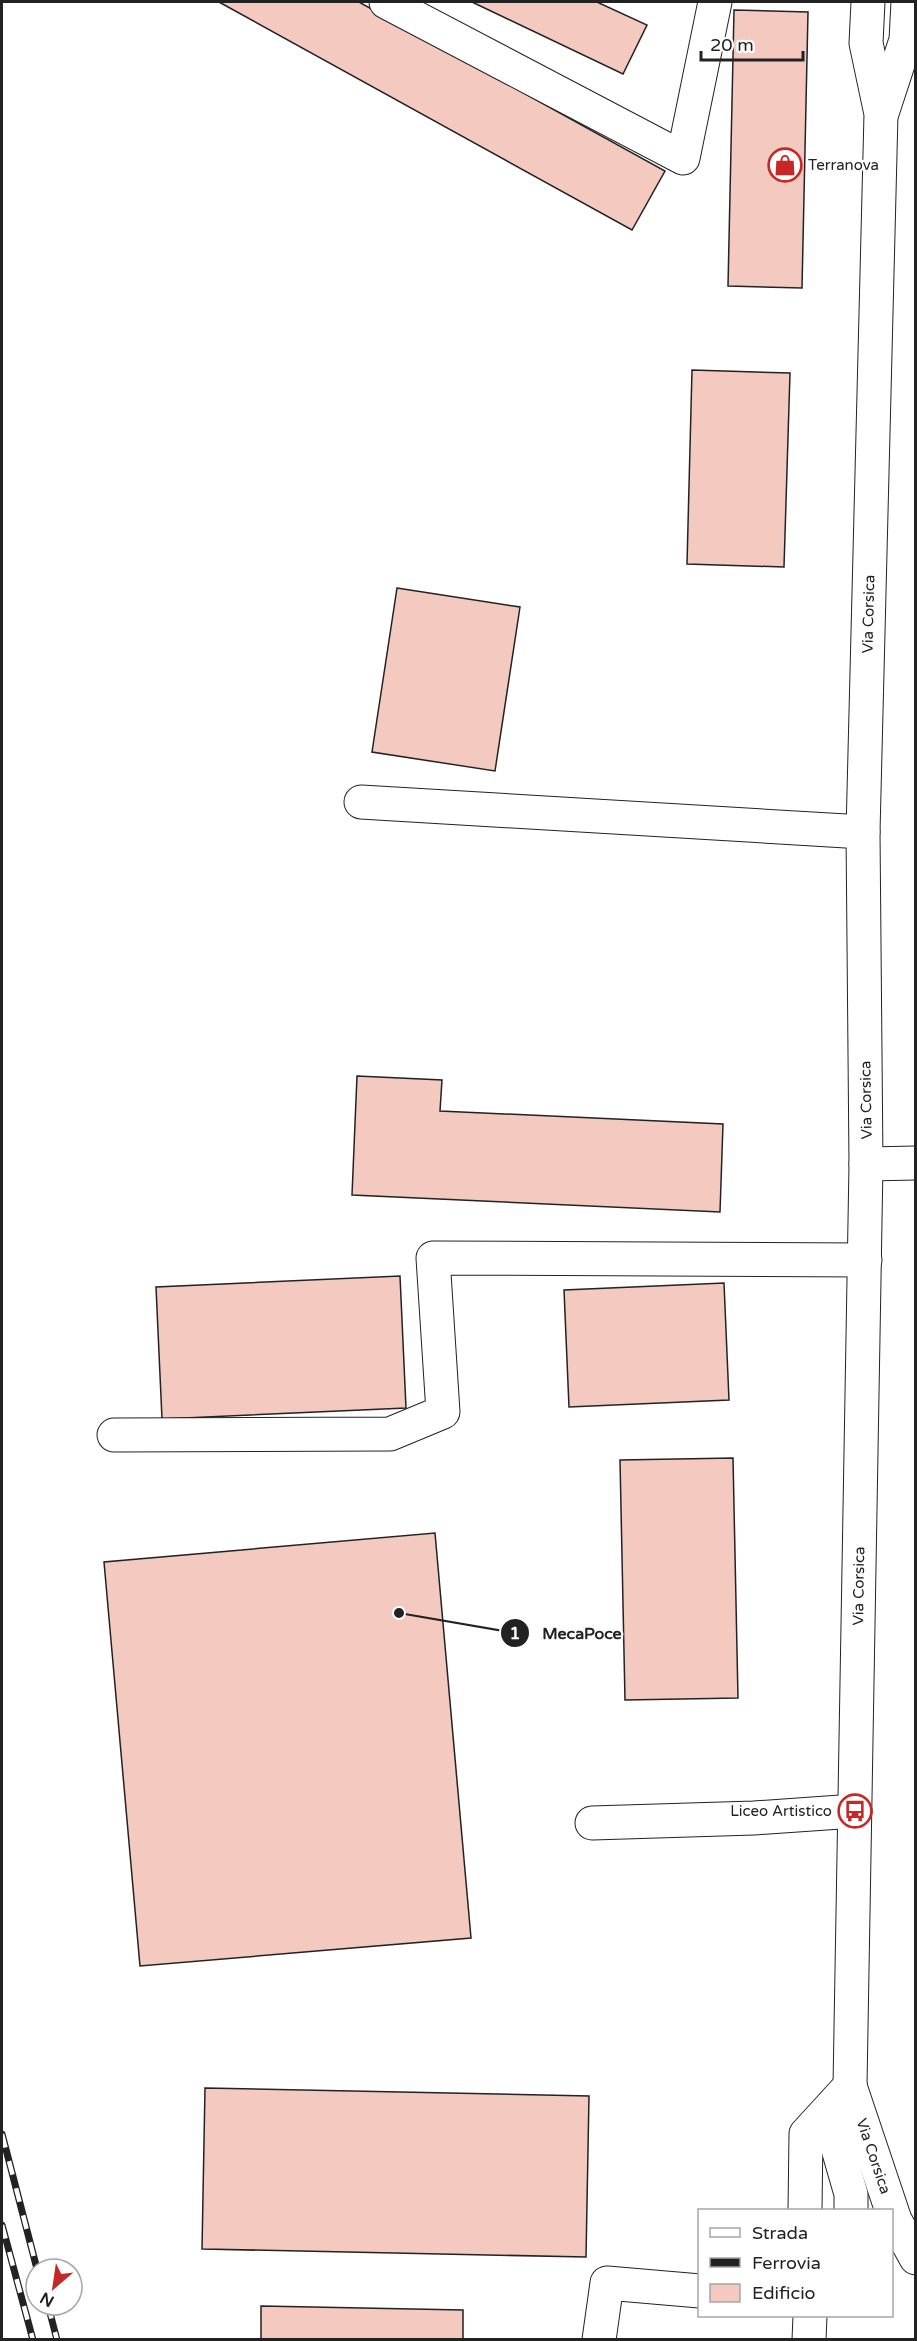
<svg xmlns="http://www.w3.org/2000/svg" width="917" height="2341" font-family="'Varela Round',sans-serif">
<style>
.building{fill:#f3c9c0;stroke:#222;stroke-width:1.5}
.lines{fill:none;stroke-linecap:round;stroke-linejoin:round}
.minor-casing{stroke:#222;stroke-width:35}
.major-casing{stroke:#222;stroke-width:35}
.minor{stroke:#fff;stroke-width:33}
.major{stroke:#fff;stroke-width:33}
.rail-casing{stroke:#222;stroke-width:7}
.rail{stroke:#fff;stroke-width:4.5;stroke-dasharray:14;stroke-linecap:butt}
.labels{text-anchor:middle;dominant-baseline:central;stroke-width:4.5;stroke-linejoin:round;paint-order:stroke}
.poi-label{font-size:15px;fill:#222;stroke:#fff;text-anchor:start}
.street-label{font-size:15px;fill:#222;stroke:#fff}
.leader{fill:none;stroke:#222;stroke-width:2}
.callout-dot{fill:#222;stroke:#fff;stroke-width:2}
.mark-label{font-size:18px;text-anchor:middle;font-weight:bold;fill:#fff}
.callout-label{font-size:16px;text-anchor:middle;font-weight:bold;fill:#222;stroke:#fff;stroke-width:4.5;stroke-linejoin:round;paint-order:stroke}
</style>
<rect width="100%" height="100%" fill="#fff"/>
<g class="building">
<polygon points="219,2 359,2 665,171 632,230"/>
<polygon points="472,2 597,2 647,25 623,74"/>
<polygon points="734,10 808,12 802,288 728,286"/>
<polygon points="692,370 790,373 784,567 687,564"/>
<polygon points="397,588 520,607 495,771 372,752"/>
<polygon points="357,1076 442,1080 440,1111 723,1124 720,1212 352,1195"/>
<polygon points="400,1276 406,1408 162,1419 156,1287"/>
<polygon points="724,1283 729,1400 569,1407 564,1290"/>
<polygon points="733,1458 738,1698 625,1700 620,1460"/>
<polygon points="435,1533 471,1938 140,1966 104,1562"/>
<polygon points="205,2088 589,2096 586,2257 202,2249"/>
<polygon points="261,2306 463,2310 463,2340 261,2340"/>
</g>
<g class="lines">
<defs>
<g id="minor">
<polyline points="386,2 683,158 715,2"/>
<polyline points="361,802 863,832"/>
<polyline points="866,1164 916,1163"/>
<polyline points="114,1435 390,1434 443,1412 433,1258 865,1260"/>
<polyline points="592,1823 754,1818 855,1811"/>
<polyline points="805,2210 806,2134 850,2086"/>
<polyline points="599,2340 607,2283 700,2291"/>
</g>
<g id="major">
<polyline points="882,113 906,40 908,2"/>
<path id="s1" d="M850,2086L895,2220L916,2258"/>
<path id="s2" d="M851,2210V2194L836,2142L850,2086L866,1164L863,832L881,114L866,43L868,2"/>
<polyline points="809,2340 810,2316"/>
</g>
</defs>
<use href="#minor" class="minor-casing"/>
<use href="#major" class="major-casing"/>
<use href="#minor" class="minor"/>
<use href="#major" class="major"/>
<defs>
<g id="rail">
<polyline points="2,2134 37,2269"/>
<polyline points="2,2225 33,2340"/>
<polyline points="48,2305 57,2340"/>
</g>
</defs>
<use href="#rail" class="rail-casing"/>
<use href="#rail" class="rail"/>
</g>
<defs>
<symbol id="shop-ring" viewBox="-11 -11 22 22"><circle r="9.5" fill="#fff" stroke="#c62828" stroke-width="1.5"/><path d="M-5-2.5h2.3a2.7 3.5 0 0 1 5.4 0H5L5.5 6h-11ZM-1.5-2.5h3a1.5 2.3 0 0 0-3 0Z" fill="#c62828"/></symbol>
<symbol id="bus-ring" viewBox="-11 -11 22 22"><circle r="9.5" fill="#fff" stroke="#c62828" stroke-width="1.5"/><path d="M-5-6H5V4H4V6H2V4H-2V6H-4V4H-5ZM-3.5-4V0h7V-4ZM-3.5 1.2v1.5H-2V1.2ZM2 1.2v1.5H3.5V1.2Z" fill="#c62828"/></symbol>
</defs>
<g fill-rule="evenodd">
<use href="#shop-ring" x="766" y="146" width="38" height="38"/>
<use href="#bus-ring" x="836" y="1792" width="38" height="38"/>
</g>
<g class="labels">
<g class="poi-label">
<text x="808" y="165">Terranova</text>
<text x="832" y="1811" text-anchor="end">Liceo Artistico</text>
</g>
<g class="street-label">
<text stroke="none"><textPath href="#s2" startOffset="1600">Via Corsica</textPath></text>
<text transform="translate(866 1100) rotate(-91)">Via Corsica</text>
<text stroke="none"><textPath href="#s2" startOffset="628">Via Corsica</textPath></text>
<text stroke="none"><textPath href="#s1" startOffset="74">Via Corsica</textPath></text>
</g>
</g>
<path class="leader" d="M399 1613L515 1633"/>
<g class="callout-dot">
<circle cx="399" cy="1613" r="6"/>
<circle cx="515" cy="1633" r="15"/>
</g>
<g class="mark-label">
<text x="515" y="1639">1</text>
</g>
<g class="callout-label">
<text x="582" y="1639">MecaPoce</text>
</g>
<rect width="917" height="2341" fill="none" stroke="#222222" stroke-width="6"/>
<rect x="698" y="2209" width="195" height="108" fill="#ffffff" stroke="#a7a7a7" stroke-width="1.5"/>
<rect x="710" y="2228" width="30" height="9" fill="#ffffff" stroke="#a7a7a7" stroke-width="1.5"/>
<text x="752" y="2239" font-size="18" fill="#222222">Strada</text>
<rect x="710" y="2258" width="30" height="9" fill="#222222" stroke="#a7a7a7" stroke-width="1.5"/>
<text x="752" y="2269" font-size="18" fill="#222222">Ferrovia</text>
<rect x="710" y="2284" width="30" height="18" fill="#f3c9c0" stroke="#a7a7a7" stroke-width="1.5"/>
<text x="752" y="2299" font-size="18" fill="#222222">Edificio</text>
<g transform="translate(54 2287) rotate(209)"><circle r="28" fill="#ffffff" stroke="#a7a7a7" stroke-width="1.5"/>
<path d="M0-4.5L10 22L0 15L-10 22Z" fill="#c62828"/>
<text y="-9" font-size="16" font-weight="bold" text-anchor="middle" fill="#222222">N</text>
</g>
<path d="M701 51v9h102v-9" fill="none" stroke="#222222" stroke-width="3"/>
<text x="710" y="51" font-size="18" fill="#222222" stroke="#ffffff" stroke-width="4.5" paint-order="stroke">20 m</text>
</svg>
